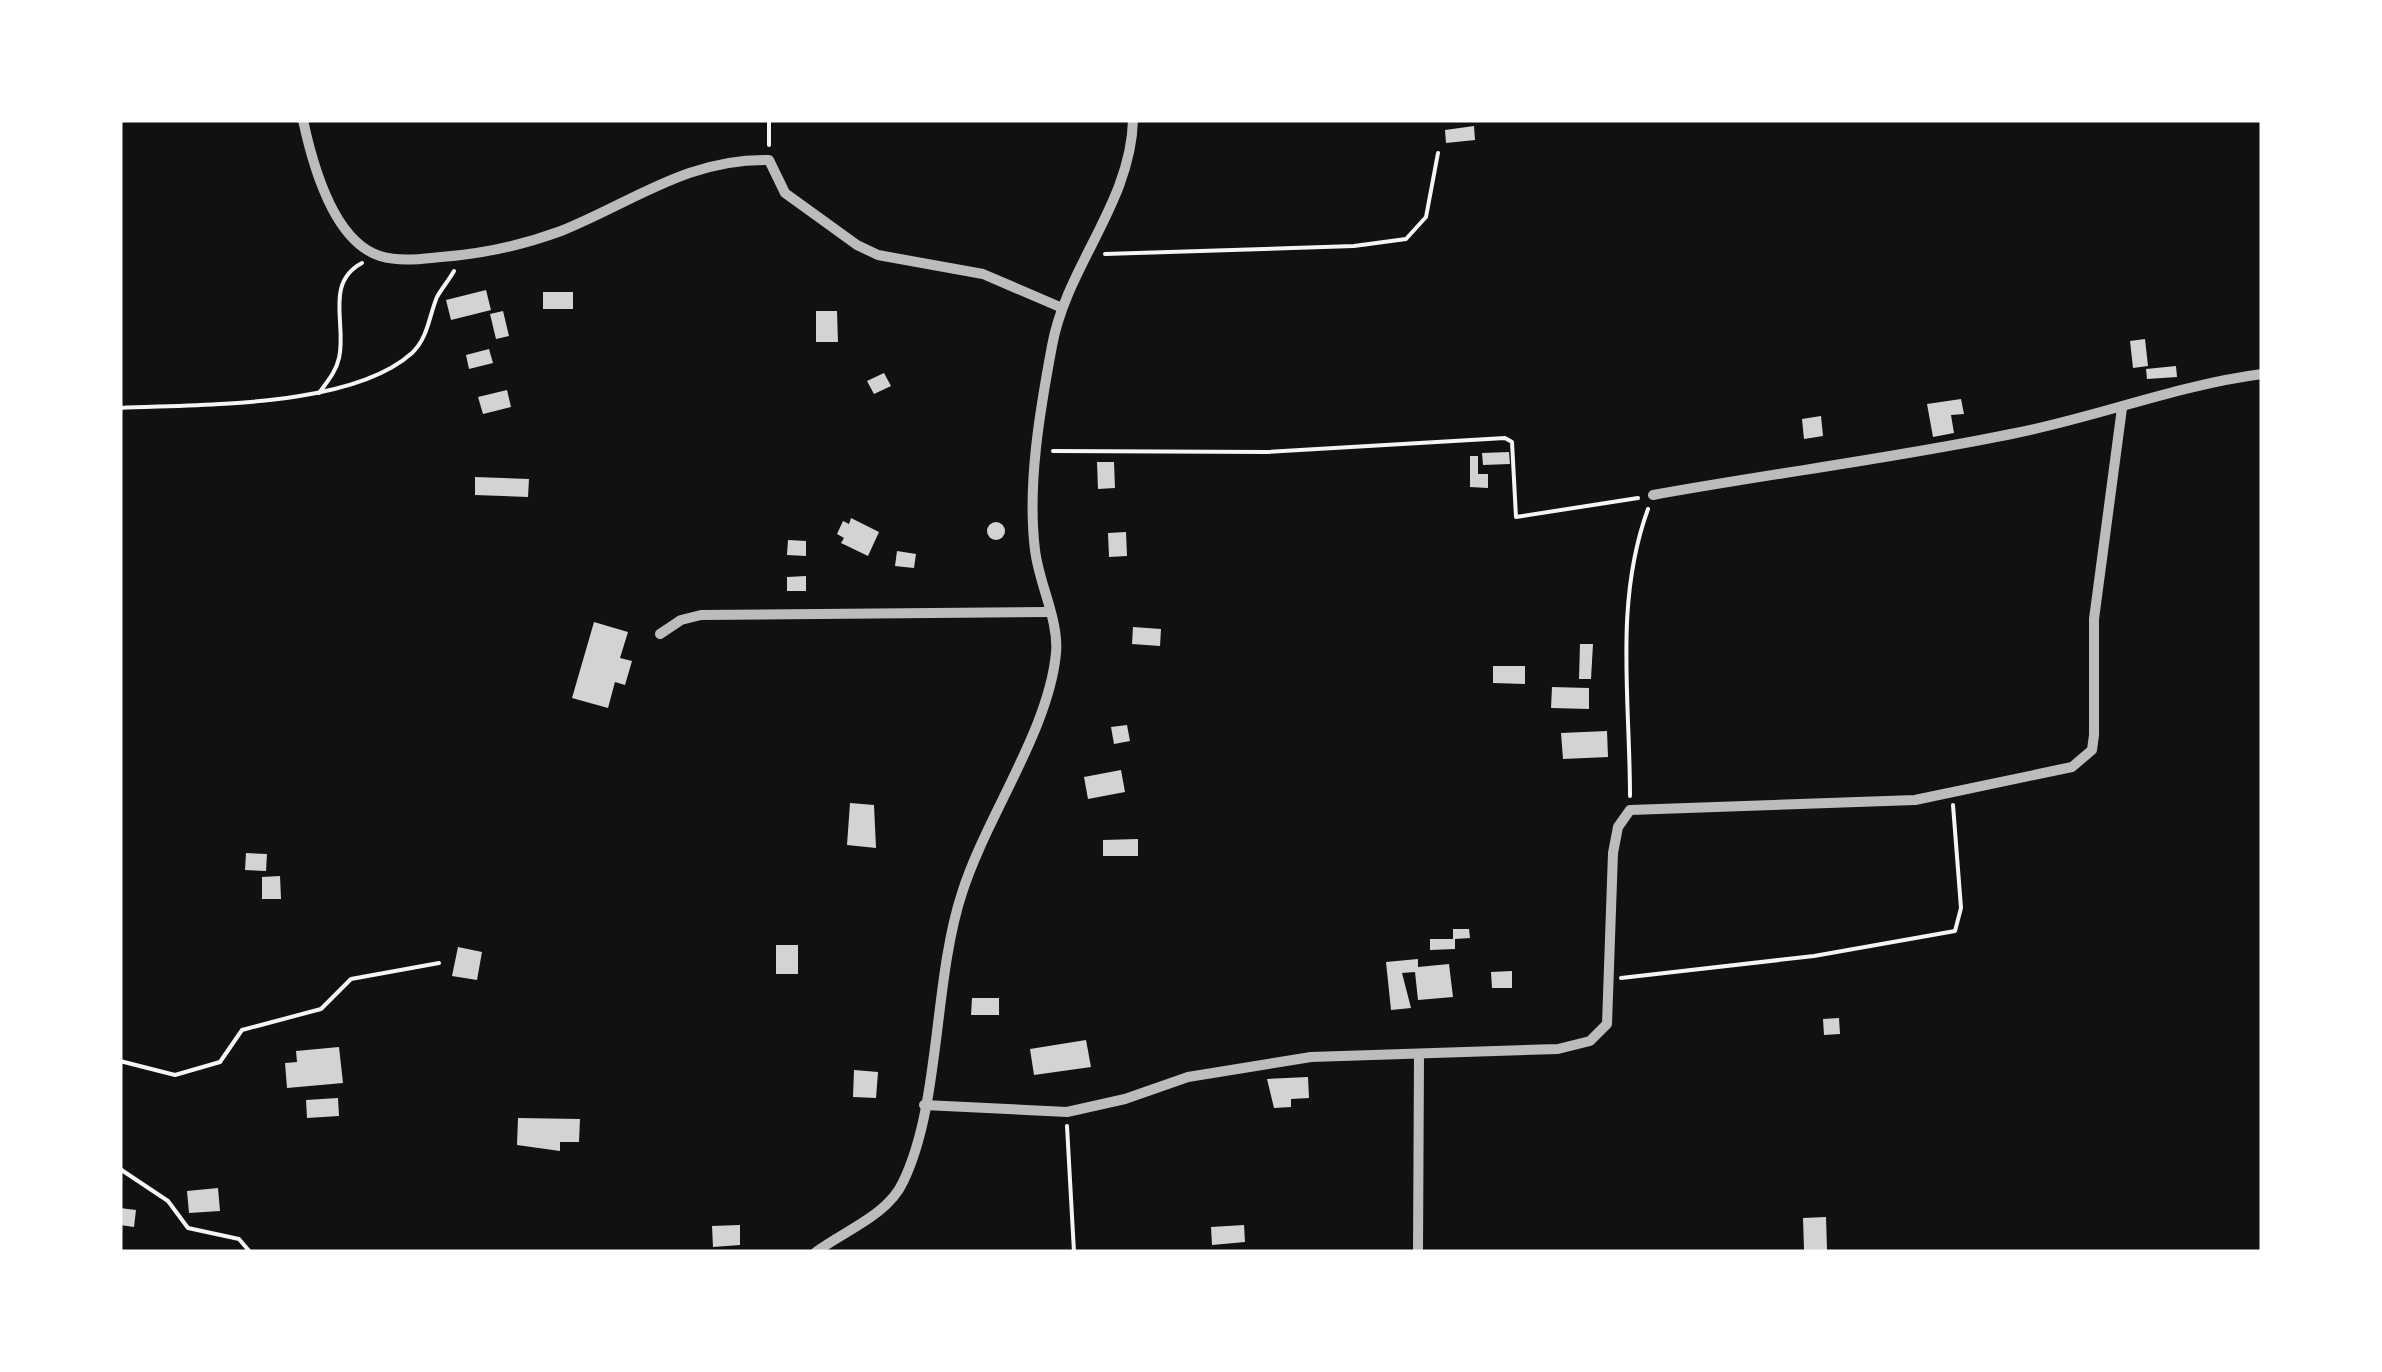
<svg xmlns="http://www.w3.org/2000/svg" width="2382" height="1372" font-family="Georgia,serif">
<style>
.building{fill:#d3d3d3}
.lines{fill:none;stroke-linecap:round;stroke-linejoin:round}
.path{stroke:#f5f5f5;stroke-width:4}
.minor{stroke:#bcbcbc;stroke-width:10}
</style>
<rect width="100%" height="100%" fill="#111"/>
<g class="building">
<polygon points="1474,126 1475,140 1446,143 1445,130"/>
<polygon points="486,290 491,310 451,320 446,300"/>
<rect x="543" y="292" width="30" height="17"/>
<polygon points="503,311 509,336 496,339 490,314"/>
<polygon points="816,311 837,311 838,342 816,342"/>
<polygon points="2145,339 2148,366 2133,368 2130,341"/>
<polygon points="489,349 493,363 469,369 466,355"/>
<polygon points="2176,366 2177,377 2147,379 2146,369"/>
<polygon points="884,373 891,386 874,394 867,381"/>
<polygon points="507,390 511,407 483,414 478,397"/>
<polygon points="1961,399 1964,414 1951,415 1954,433 1933,437 1927,404"/>
<polygon points="1821,416 1823,436 1804,439 1802,419"/>
<polygon points="1509,452 1510,464 1483,465 1482,453"/>
<polygon points="1470,456 1478,456 1478,474 1488,474 1488,488 1470,487"/>
<polygon points="1097,462 1114,462 1115,488 1098,489"/>
<polygon points="475,477 529,479 528,497 475,495"/>
<polygon points="851,518 879,532 868,556 841,543 844,538 837,534 843,521 849,524"/>
<circle cx="996" cy="531" r="9"/>
<polygon points="1126,532 1127,556 1109,557 1108,533"/>
<polygon points="788,540 806,541 806,556 787,555"/>
<polygon points="897,551 916,554 914,568 895,566"/>
<polygon points="806,576 806,591 787,591 787,577"/>
<polygon points="594,622 628,632 620,658 632,661 625,685 615,682 608,708 572,698"/>
<polygon points="1133,627 1161,629 1160,646 1132,644"/>
<polygon points="1580,644 1593,644 1591,679 1579,679"/>
<polygon points="1493,666 1525,666 1525,684 1493,683"/>
<polygon points="1552,687 1589,688 1589,709 1551,708"/>
<polygon points="1127,725 1130,741 1114,744 1111,727"/>
<polygon points="1607,731 1608,757 1563,759 1561,733"/>
<polygon points="1121,770 1125,792 1088,799 1084,777"/>
<polygon points="850,803 874,805 876,848 847,845"/>
<polygon points="1138,839 1138,856 1103,856 1103,840"/>
<polygon points="246,853 267,854 266,871 245,870"/>
<polygon points="280,876 281,899 262,899 262,877"/>
<polygon points="1453,929 1469,929 1470,938 1455,939 1455,949 1430,950 1430,939 1453,939"/>
<rect x="776" y="945" width="22" height="29"/>
<polygon points="458,947 482,952 477,980 452,976"/>
<polygon points="1418,959 1418,967 1449,964 1453,997 1418,1000 1415,972 1402,973 1411,1008 1391,1010 1386,962"/>
<polygon points="1512,971 1512,988 1492,988 1491,972"/>
<polygon points="972,998 999,998 999,1015 971,1015"/>
<polygon points="1839,1018 1840,1034 1824,1035 1823,1019"/>
<polygon points="1086,1040 1091,1067 1034,1075 1030,1049"/>
<polygon points="339,1047 343,1083 287,1088 285,1063 297,1062 296,1051"/>
<polygon points="854,1070 878,1072 876,1098 853,1097"/>
<polygon points="1308,1077 1309,1098 1291,1099 1291,1107 1274,1108 1267,1079"/>
<polygon points="338,1098 339,1116 307,1118 306,1100"/>
<polygon points="518,1118 580,1119 579,1142 560,1142 560,1151 517,1145"/>
<polygon points="218,1188 220,1211 189,1213 187,1191"/>
<polygon points="120,1208 136,1210 134,1227 120,1225"/>
<polygon points="1826,1217 1827,1250 1804,1250 1803,1218"/>
<polygon points="740,1225 740,1245 713,1247 712,1226"/>
<polygon points="1244,1225 1245,1242 1212,1245 1211,1227"/>
</g>
<g class="lines">
<g class="path">
<polyline points="769,145 769,120"/>
<polyline points="1105,254 1354,246 1406,239 1426,217 1438,153"/>
<path d="M319,393C327,382 336,372 339,358C347,325 324,283 362,263"/>
<path d="M120,408C200,404 351,408 412,353C428,338 429,316 437,297C442,288 449,280 454,271"/>
<polyline points="1053,451 1267,452 1505,438 1512,442 1516,517 1638,498"/>
<path d="M1630,796C1630,699 1614,602 1648,509"/>
<polyline points="1621,978 1814,956 1955,931 1961,908 1953,805"/>
<polyline points="120,1061 175,1075 220,1062 242,1030 321,1009 351,979 439,963"/>
<polyline points="1067,1126 1074,1252"/>
<polyline points="120,1169 168,1201 188,1228 239,1239 250,1252"/>
</g>
<g class="minor">
<path d="M303,120C312,162 333,241 380,256C400,262 420,259 441,257C480,254 523,245 561,231C633,202 688,158 769,160L785,193L857,245L878,255L983,274L1060,307"/>
<path d="M1653,495C1774,473 1896,458 2016,433C2100,416 2178,385 2262,374"/>
<polyline points="660,634 681,620 701,615 1048,612"/>
<polyline points="924,1105 1067,1112 1125,1099 1188,1077 1311,1057 1558,1049 1590,1041 1607,1024 1613,853 1618,827 1630,810 1915,800 2072,767 2092,750 2094,735 2094,619 2122,408"/>
<path d="M816,1252C844,1231 888,1215 903,1182C941,1104 933,981 962,893C986,817 1049,730 1056,653C1059,620 1039,584 1035,550C1027,485 1040,410 1052,346C1066,267 1131,203 1133,120"/>
<polyline points="1418,1252 1419,1056"/>
</g>
</g>
<rect width="2382" height="1372" fill="none" stroke="#ffffff" stroke-width="245"/>
</svg>
